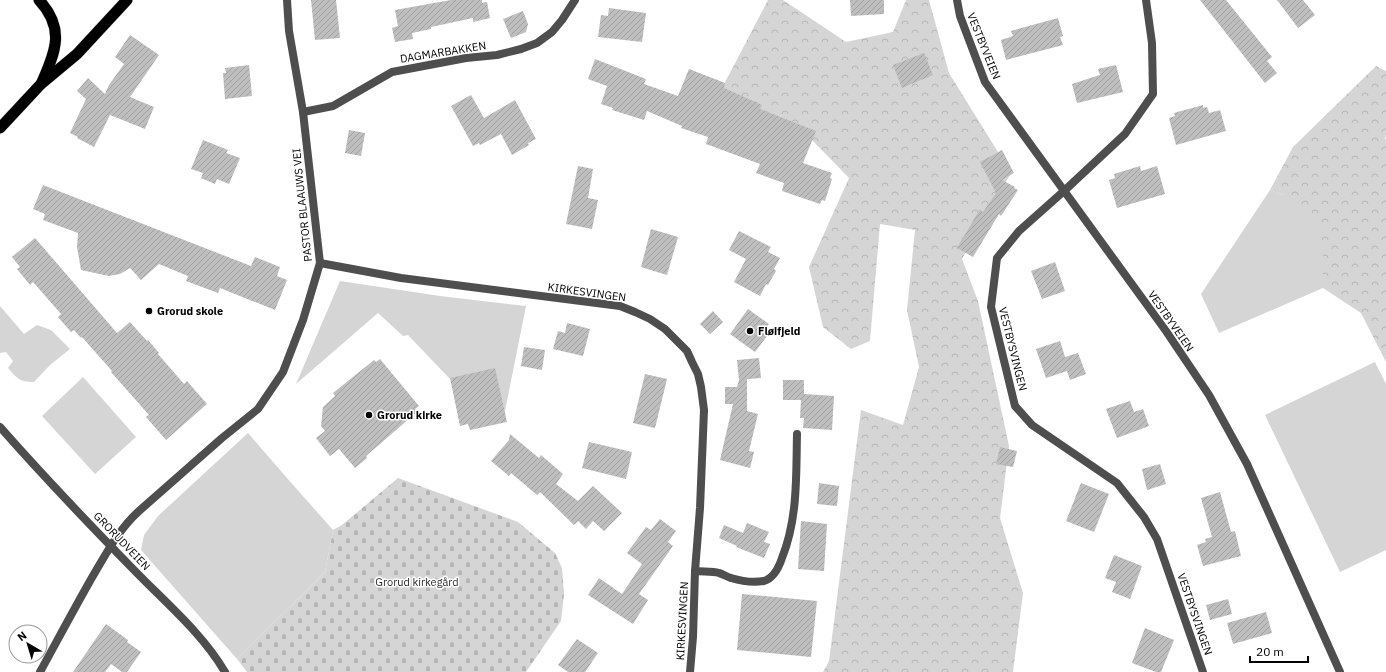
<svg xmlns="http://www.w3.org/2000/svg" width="1386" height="672" font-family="'IBM Plex Sans',sans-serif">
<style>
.forest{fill:url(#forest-crowns)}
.cemetery{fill:url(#cemetery-stones)}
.park{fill:#d5d5d5}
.building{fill:url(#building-hatch)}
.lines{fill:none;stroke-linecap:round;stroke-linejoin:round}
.trunk-casing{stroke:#dbdbdb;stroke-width:12}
.minor{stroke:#4e4e4e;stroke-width:8}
.tertiary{stroke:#4e4e4e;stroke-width:8}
.trunk{stroke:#000;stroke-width:11}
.poi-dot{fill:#000;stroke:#fff;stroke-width:1.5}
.labels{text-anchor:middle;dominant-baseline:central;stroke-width:3;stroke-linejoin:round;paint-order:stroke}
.street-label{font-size:11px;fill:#000;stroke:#fff}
.poi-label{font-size:11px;font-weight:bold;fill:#000;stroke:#fff;text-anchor:start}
.park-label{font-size:11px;fill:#2c2c2c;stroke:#fff}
</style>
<defs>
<pattern id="forest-crowns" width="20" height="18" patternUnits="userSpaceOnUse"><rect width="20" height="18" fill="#d5d5d5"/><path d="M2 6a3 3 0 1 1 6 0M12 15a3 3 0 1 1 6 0" fill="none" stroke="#b5b5b5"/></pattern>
<pattern id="cemetery-stones" width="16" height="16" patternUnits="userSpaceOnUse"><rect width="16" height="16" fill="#d5d5d5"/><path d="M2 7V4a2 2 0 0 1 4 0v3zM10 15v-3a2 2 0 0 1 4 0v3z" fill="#b5b5b5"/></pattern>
<pattern id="building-hatch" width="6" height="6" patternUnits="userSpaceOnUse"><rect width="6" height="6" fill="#bebebe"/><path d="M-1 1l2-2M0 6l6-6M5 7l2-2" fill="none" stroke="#a2a2a2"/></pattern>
</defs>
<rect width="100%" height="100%" fill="#fff"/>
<g class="forest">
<polygon points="768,0 783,0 846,42 893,32 906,0 929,0 949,73 1011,173 962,259 978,301 1009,446 1000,518 1023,593 1013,672 823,672 829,661 861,410 903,425 919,367 907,310 915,230 880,224 870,341 851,349 823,327 809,267 849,178 812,140 721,90"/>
<polygon points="1376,66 1386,71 1386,135 1385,138 1386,140 1386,362 1361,313 1323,288 1323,248 1284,195 1270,190 1293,147"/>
</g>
<polygon class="cemetery" points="398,478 518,522 555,553 562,568 564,594 561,621 526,672 247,672 237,659 325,572 333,530 342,525"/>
<g class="park">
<polygon points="1270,190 1284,195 1308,208 1320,223 1323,248 1323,288 1219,333 1201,294"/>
<polygon points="340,281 440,296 526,306 504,416 493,370 450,379 408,335 403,336 378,313 296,384"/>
<path d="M0,306L24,334L37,325L51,330L70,349L50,365L34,382C19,382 17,378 8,368L13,361L6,352L0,353Z"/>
<polygon points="1375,362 1386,384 1386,550 1340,572 1265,415"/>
<polygon points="83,377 136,437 95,474 42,416"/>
<polygon points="248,433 287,478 333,530 325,572 237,659 141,550 144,535 158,516"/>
</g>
<g class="building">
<polygon points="311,0 336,0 340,38 315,40"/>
<polygon points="451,0 482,0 482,3 487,2 490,18 473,22 473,18 431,27 431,29 412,33 413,39 395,42 392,28 398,26 395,10"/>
<polygon points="850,0 884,0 884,14 851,16"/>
<polygon points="1200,0 1226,0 1272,57 1267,61 1277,73 1265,83"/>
<polygon points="1277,0 1303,0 1315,15 1298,28"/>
<polygon points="609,8 646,13 642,42 598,37 601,15 608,16"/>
<polygon points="523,11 528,24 526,32 511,38 503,19"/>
<polygon points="1058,18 1063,36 1060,37 1063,45 1006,60 1001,40 1013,36 1011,31"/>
<polygon points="130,35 159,55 130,97 154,107 145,129 110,115 94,147 77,138 78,137 70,133 86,99 77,91 88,78 105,94 109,85 124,64 115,57"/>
<polygon points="924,53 933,75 902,88 893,65"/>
<polygon points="595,59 646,79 644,84 678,96 689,69 725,83 724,88 762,105 760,109 816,131 803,163 832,173 830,178 832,179 825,201 822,200 820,204 782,191 784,183 756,173 760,164 706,144 708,137 681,128 682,126 647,111 644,120 612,110 613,108 601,104 607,86 588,79"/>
<polygon points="249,65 252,96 225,99 223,73 226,73 225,68"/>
<polygon points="1116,65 1123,92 1077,103 1072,84 1100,75 1098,69"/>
<polygon points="471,95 484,118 515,100 536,139 528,143 529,145 512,155 501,134 480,145 479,143 473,146 451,106"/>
<polygon points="1203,105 1203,108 1207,107 1209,113 1220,110 1226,131 1176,145 1169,118 1175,116 1174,113"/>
<polygon points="349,130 365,133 361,156 345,153"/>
<polygon points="203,140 228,150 226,153 240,158 229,184 217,179 215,184 201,178 203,173 191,169"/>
<polygon points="1002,150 1014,173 1002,180 1015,187 1014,188 1018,190 1001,216 999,214 973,257 957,248 980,209 983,212 996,193 980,162"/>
<polygon points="578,166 593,169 588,198 598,200 592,229 566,224"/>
<polygon points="1140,166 1141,171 1157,166 1165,194 1117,208 1109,180 1115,178 1114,174"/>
<polygon points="43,185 251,266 255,257 280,267 277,276 287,280 275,310 220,288 218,293 186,281 188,276 159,264 141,280 130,268 120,274 109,276 81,270 77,247 78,233 43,220 45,214 33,209"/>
<polygon points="651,229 678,237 667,275 641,267"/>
<polygon points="739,231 771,247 768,252 780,258 774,269 776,271 768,285 766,284 760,296 734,282 746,259 729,250"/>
<polygon points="35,238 117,333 130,322 147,341 148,340 159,353 158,354 184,384 187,381 207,404 166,440 146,417 149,415 111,372 112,371 82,337 81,338 74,330 71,332 58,317 61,314 33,282 30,285 17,269 20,267 12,257"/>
<polygon points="1055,262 1065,291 1042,299 1031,271"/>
<polygon points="748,309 769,324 765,329 770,332 755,352 730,334"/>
<polygon points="713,311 723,322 710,334 700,324"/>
<polygon points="567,323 590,329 583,356 553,349 558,331 565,333"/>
<polygon points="1060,341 1065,357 1078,353 1086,374 1070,380 1067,371 1046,378 1036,349"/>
<polygon points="524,347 545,350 542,370 521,366"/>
<polygon points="759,358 761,378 747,379 747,411 758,414 749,451 754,452 750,468 720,460 733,404 725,404 725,387 737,387 739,380 737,360"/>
<polygon points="380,359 419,406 415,409 417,412 366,456 367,458 355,468 339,449 330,456 316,438 325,431 321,426 323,407 335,396 333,393 374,360 376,362"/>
<polygon points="495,368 507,422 470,430 468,424 460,426 450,378"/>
<polygon points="645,374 667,379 655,428 633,423"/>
<polygon points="783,380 804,380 804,394 834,396 832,430 803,428 804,418 800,418 801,400 783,400"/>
<polygon points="1130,401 1134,412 1143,409 1149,426 1117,438 1106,409"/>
<polygon points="510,434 539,458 541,455 563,474 556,484 578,501 593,486 622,513 604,531 593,521 586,529 578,521 574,525 540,492 537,495 511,473 509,476 491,461 509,440"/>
<polygon points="589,442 632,452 626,479 582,468"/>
<polygon points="1000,447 1017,451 1013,467 996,464"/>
<polygon points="1160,464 1166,484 1147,490 1142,469"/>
<polygon points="819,483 839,486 837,506 817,504"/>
<polygon points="1081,483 1109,494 1094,532 1066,521"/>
<polygon points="1220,492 1231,532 1235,531 1241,556 1203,566 1197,545 1206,542 1205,539 1212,537 1201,498"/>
<polygon points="660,519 676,531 668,542 673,546 639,594 648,600 633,624 588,595 599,578 622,594 642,564 627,553 646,527 651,530"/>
<polygon points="801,521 827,524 824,571 798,569"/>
<polygon points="747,523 769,532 764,542 770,544 764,558 736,547 737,546 719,538 724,525 743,533"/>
<polygon points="1114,555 1142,566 1130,599 1112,592 1116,582 1105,578"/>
<polygon points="742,594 817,601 811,657 737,650"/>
<polygon points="1228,599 1232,614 1210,620 1206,605"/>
<polygon points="1266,612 1272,633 1233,644 1227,623"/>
<polygon points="106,624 128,640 127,642 141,652 127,672 122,672 111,664 105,672 73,672"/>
<polygon points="1145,628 1174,640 1161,672 1156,672 1132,663"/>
<polygon points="577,639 598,653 585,672 568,672 558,665"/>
</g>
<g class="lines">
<defs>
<g id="trunk">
<path d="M39,0C65,28 56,51 42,82"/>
<polyline points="0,128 41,84 77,54 127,0"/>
</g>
</defs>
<use href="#trunk" class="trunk-casing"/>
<g class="minor">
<polyline points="957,0 960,16 985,82 1166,331 1209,395 1247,464 1340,672"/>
<polyline points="1146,0 1152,43 1153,94 1125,134 1064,191 1019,231 997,258 991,307 1015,406 1032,425 1117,483 1144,517 1157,539 1203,672"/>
<polyline points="303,112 333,106 392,72 466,58 497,55 521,49 537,43 552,32 562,20 575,0"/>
<polyline points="320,263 401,278 620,306 635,312 650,319 665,329 687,351 692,362 698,374 701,387 704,410 700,508 695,571 693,637 690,672"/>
<path d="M695,571C703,572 712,571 719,573C723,574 727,577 731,578C741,581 753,583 764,581C774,578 779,567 782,558C798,518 796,476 797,434"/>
<path d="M40,672C57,641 73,611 90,581C105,556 117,531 139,511L222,438L258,409L283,372L303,320L320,263L303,112L289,31L287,0"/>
</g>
<path class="tertiary" d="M0,427C43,476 89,524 135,571C166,603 202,633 225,672"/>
<use href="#trunk" class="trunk"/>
</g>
<g class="poi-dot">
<circle cx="149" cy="311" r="4"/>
<circle cx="750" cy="331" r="4"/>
<circle cx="369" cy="415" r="4"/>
</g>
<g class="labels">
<g class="street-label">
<text transform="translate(984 46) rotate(68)">VESTBYVEIEN</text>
<text transform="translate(443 52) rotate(-9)">DAGMARBAKKEN</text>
<text transform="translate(302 205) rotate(-96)">PASTOR BLAAUWS VEI</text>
<text transform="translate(587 292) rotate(8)">KIRKESVINGEN</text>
<text transform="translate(1171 321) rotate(55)">VESTBYVEIEN</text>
<text transform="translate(1013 349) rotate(76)">VESTBYSVINGEN</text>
<text transform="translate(122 541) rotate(46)">GRORUDVEIEN</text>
<text transform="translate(1195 614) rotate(71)">VESTBYSVINGEN</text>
<text transform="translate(682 621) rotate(-87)">KIRKESVINGEN</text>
</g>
<g class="poi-label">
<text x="157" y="311">Grorud skole</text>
<text x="758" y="331">Fløifjeld</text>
<text x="377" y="415">Grorud kirke</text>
</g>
<g class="park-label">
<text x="417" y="582">Grorud kirkegård</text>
</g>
</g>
<g transform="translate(28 644) rotate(322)"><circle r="19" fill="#ffffff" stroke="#999999"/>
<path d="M0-3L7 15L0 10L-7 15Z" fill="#000000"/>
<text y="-6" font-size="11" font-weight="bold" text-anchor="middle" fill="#000000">N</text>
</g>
<path d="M1250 656v6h58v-6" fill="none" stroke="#000000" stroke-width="2"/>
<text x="1256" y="656" font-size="12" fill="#000000" stroke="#ffffff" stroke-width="3" paint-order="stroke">20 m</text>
</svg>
